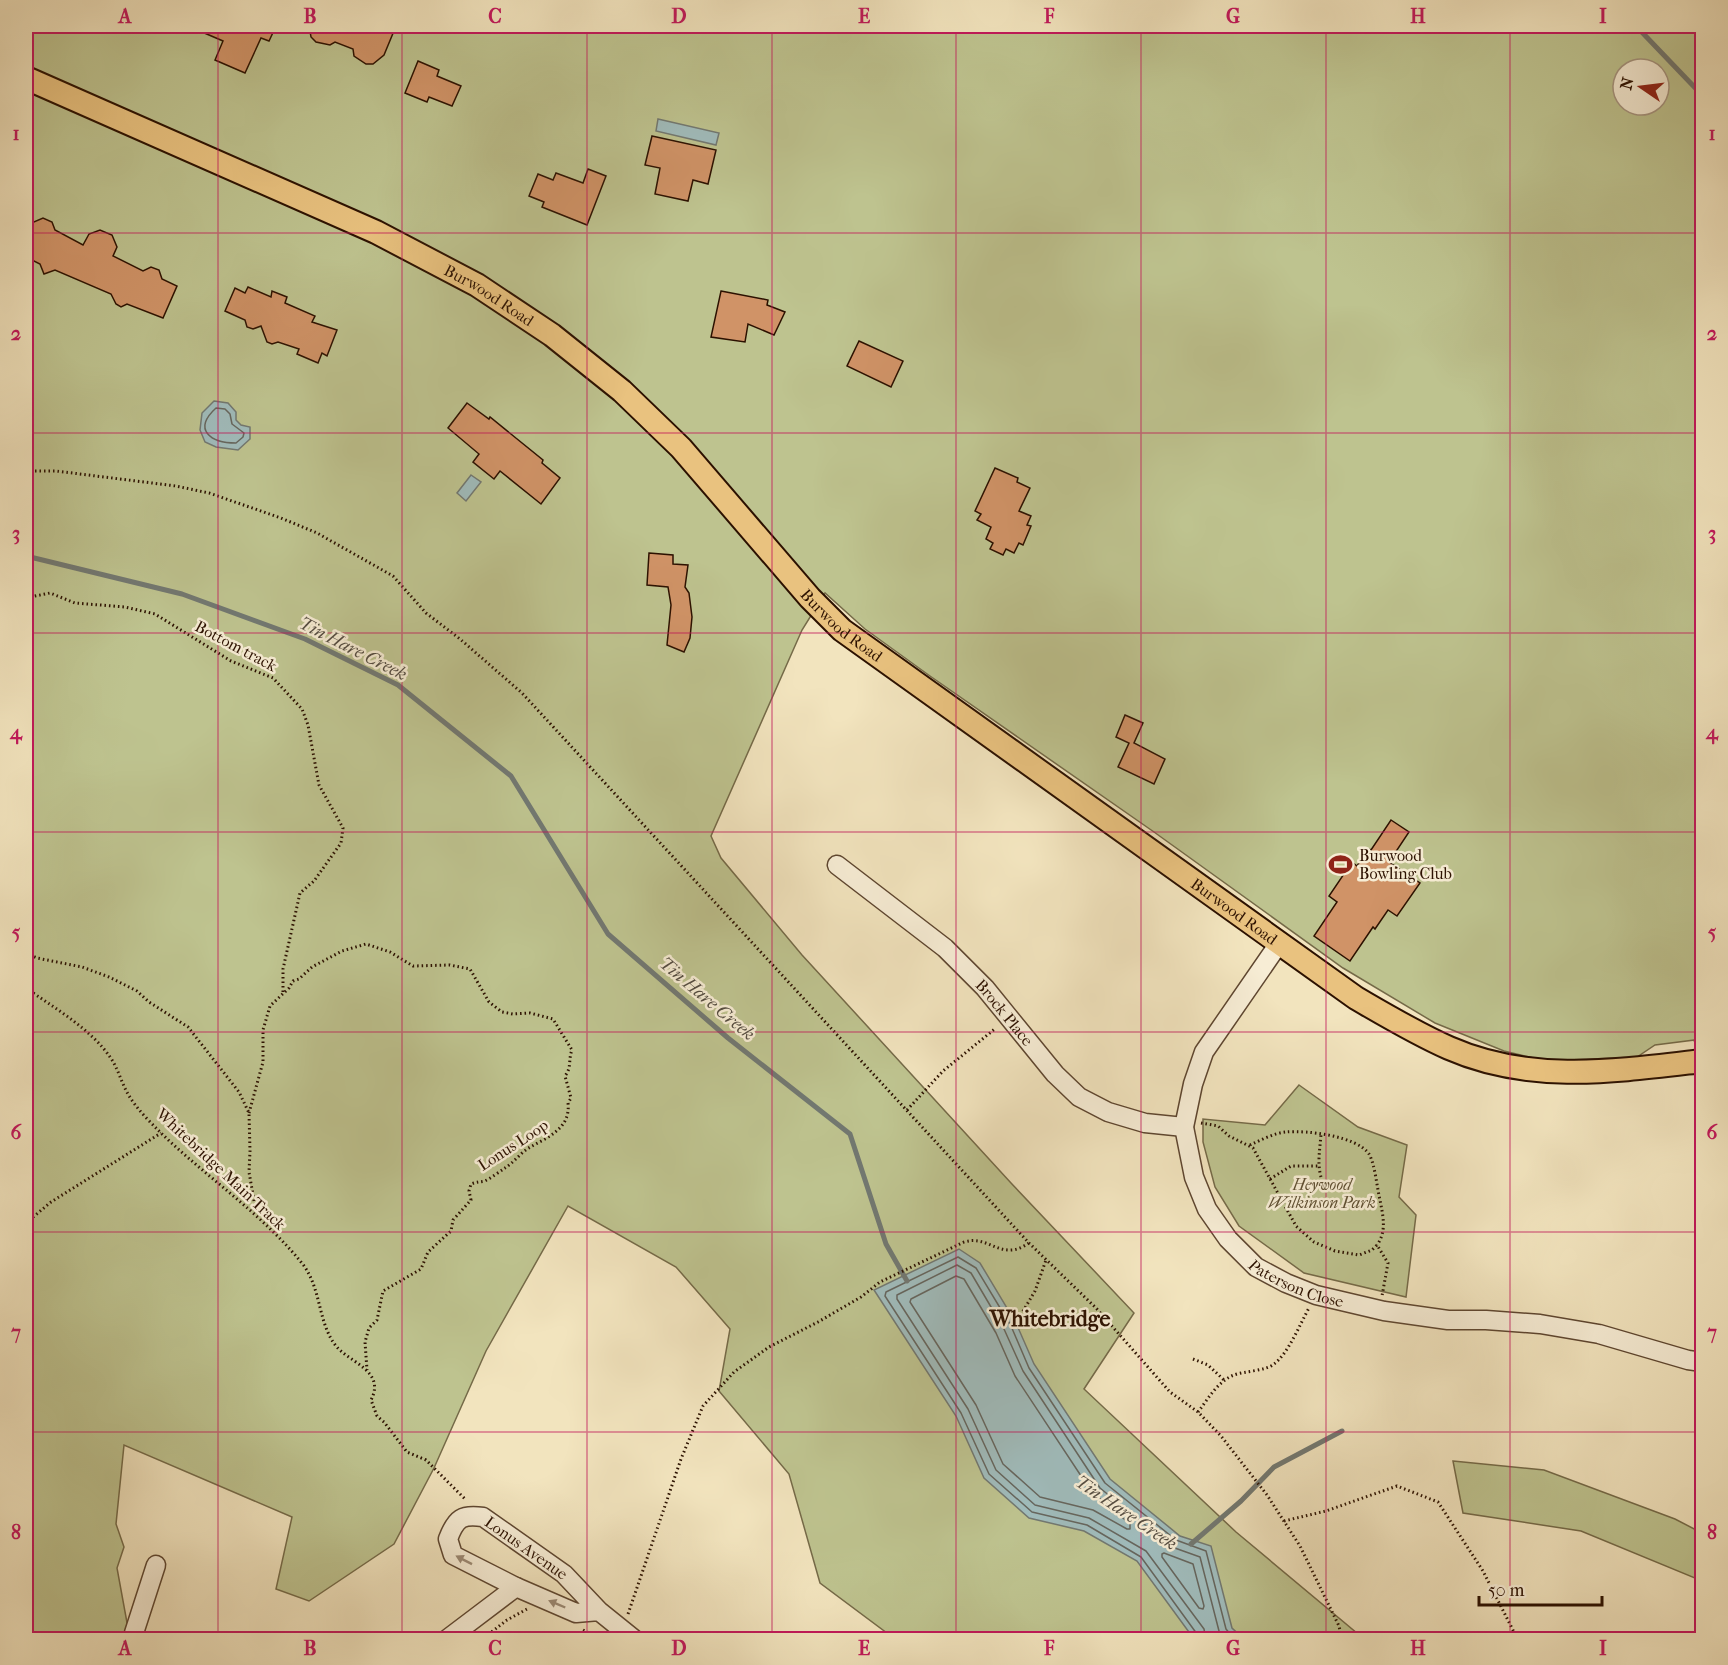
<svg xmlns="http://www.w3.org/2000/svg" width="1728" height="1665" font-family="'IM FELL French Canon',serif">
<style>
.green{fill:#bec38f;stroke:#756a48;stroke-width:1.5;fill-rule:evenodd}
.water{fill:#a0bcbc;stroke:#727871;stroke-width:1.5}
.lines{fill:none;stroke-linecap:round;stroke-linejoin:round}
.shore{stroke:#66665e;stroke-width:1.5}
.stream{stroke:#727871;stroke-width:5}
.building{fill:#d09367;stroke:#2c1100;stroke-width:1.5}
.minor-casing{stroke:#5e4630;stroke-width:21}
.major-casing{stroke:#2c1100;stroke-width:26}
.path{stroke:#2c1100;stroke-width:3;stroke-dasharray:1.5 3;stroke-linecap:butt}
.minor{stroke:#f7edd5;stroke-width:18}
.major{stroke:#e9c27f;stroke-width:22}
.oneway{fill:#9c8a75}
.grid{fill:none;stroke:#c2185b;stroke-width:1.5;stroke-opacity:0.55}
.labels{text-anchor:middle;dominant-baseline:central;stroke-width:5;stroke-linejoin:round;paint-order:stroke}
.street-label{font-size:16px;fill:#2c1100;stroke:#f7edd5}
.poi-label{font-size:16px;fill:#2c1100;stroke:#f7edd5;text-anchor:start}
.park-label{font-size:16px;font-style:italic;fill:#5f4f32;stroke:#f7edd5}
.water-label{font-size:18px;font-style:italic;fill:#554d42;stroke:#f7edd5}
.district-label{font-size:22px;font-weight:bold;fill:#2c1100;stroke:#f7edd5}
.neatline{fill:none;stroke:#c2185b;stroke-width:2}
.grid-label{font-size:20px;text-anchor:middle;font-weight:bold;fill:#c2185b}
</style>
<rect width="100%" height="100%" fill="#f2e4be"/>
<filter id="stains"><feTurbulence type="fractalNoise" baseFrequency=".00333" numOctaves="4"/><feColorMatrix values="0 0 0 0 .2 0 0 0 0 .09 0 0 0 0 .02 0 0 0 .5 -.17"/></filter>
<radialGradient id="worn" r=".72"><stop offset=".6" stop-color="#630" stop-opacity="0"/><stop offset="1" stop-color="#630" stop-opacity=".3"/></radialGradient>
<g class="green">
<path d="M26,26H1702V1039L1655,1045L1637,1057L1546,1061L1504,1051L1435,1023L1343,968L1154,832L930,676L865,629L825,593L802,630L711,836L721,858L802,955L1011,1183L1134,1313L1084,1389L1236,1532L1364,1639H895L820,1583L789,1474L719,1391L730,1329L676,1267L568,1206L486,1351L434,1468L394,1544L309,1601L276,1589L292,1517L124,1445L116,1524L124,1547L117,1568L130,1639H26ZM1623,69H1659V105H1623Z"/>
<polygon points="1299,1085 1358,1127 1407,1145 1399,1197 1416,1215 1406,1297 1304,1273 1239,1226 1215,1187 1203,1142 1203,1119 1265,1125"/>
<polygon points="1453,1461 1544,1470 1675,1519 1702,1533 1702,1581 1581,1531 1463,1513"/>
</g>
<g class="water">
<polygon points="658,119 719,133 716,145 656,131"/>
<polygon points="214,401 228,403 236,412 236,420 241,425 250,427 250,439 238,450 216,447 205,442 200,430 202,413"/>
<polygon points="471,475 481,482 466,501 457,493"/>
<polygon points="959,1249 980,1263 1016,1323 1034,1364 1110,1479 1180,1536 1211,1546 1232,1628 1244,1639 1194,1639 1137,1561 1084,1531 1029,1518 984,1478 956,1416 874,1290"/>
</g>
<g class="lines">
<g class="shore">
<path d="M216,408L225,409L230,414L232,424L244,433L243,437L236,443C211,443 192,430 216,408Z"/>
<polygon points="956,1276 964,1279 996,1333 1015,1376 1091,1491 1130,1524 1130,1529 1127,1529 1093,1510 1040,1497 1003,1464 976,1405 910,1302 911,1299"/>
<polygon points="1164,1553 1193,1564 1204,1606 1203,1609 1199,1608 1162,1557 1162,1554"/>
<polyline points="1199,1640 1197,1634 1141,1557 1087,1525 1032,1512 989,1474 961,1413 885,1296 886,1292 958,1257 976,1268 1011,1326 1029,1368 1105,1483 1176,1540 1206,1551 1226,1629 1235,1640"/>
<polyline points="1206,1640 1204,1629 1146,1551 1089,1518 1035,1505 996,1470 968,1409 897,1299 897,1295 957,1265 971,1273 1004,1329 1023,1371 1100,1488 1172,1547 1200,1557 1219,1631 1225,1640"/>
</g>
<g class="stream">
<polyline points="1636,26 1702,95"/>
<polyline points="26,556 182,594 305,639 398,685 511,776 608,934 728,1038 850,1134 886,1244 907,1281"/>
<polyline points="1191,1544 1241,1501 1274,1467 1342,1431"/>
</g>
</g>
<g class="building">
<polygon points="188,26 276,26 269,41 261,38 245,73 215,60 223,41"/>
<polygon points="309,26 396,26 384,55 373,64 366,64 354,56 353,49 335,42 330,45 316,42 311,37"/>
<polygon points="418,61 439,70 437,76 461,86 452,106 429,97 427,102 405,93"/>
<polygon points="652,136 716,150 708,184 693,180 688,201 655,194 660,168 645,165"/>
<polygon points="588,169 606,176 587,225 542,207 544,202 529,196 538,174 553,180 556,173 583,183"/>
<polygon points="26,218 34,222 43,218 52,222 55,230 83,245 89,234 100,230 112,235 117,247 113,256 143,271 151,267 159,270 162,279 177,286 163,318 127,304 121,307 116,304 111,294 55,270 44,274 40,264 26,257"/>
<polygon points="248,287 271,297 272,291 287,297 285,303 315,316 312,322 337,330 327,356 322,353 318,363 297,354 299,349 278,342 272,344 267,342 261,326 253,329 247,327 245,320 225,311 235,288 245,293"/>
<polygon points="721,291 768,300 767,305 785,312 774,335 748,324 745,342 711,337"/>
<polygon points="859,341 903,361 891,387 847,366"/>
<polygon points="467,403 489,419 490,417 543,460 542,463 560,478 541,504 500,471 494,479 473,462 479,454 448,428"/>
<polygon points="995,468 1018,478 1017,482 1030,488 1019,511 1031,516 1027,525 1031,526 1023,545 1019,543 1014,553 1006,549 1003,555 990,549 993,543 986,539 991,527 977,520 981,514 975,511"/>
<polygon points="649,553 673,555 673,564 688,565 685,587 689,593 692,617 690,638 684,652 667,645 671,605 668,587 647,585"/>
<polygon points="1125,715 1143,723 1134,743 1165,759 1154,784 1118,767 1129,743 1116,737"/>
<polygon points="1391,820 1409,832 1389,862 1420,883 1397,916 1388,910 1375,929 1373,927 1350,961 1314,936 1337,902 1329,896 1352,862 1357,866 1369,849 1371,850"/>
</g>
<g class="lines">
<defs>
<g id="minor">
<path id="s1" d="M837,865L945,948L985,988L1055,1074L1079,1097L1108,1112L1145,1123L1184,1127"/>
<path id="s2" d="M1280,942L1204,1052L1193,1084L1184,1127L1194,1177L1207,1209L1228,1239L1256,1267L1286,1283L1316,1295L1384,1311L1448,1320H1486L1540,1324L1599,1334L1688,1360L1702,1362"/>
<path id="s3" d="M599,1611L576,1613L516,1587L453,1555L448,1539C456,1518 462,1514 483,1517L564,1574L599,1611L635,1640"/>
<polyline points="135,1640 134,1633 156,1565"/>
<polyline points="446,1640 516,1587"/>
</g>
<g id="major">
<path id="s4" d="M26,78L376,232L477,285L552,335L622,391L681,448L810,598L842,630L1356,998C1387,1016 1417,1034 1449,1048C1531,1084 1617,1071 1702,1061"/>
</g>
</defs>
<use href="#minor" class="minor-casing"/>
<use href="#major" class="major-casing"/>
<g class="path">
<polyline points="26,471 56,471 176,486 209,493 281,518 317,533 393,576 426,613 460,639 522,693 1029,1243 1096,1308 1170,1392 1198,1412 1221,1436 1267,1495 1300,1546 1339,1626 1342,1640"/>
<polyline points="26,596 30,597 50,593 75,603 125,607 155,614 231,661 273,678 302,709 308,725 319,785 343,828 341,843 314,881 300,893 283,969 283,993"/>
<polyline points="26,953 37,958 82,967 109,977 137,991 149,1002 188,1027 239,1092 249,1113 250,1151 249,1172 256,1212"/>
<path d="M26,988C53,1007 91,1029 110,1057C118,1068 121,1082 128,1094C136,1108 149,1121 160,1132C206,1177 260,1212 301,1262C322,1287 317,1322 336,1346C350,1363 386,1371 371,1400L377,1416L384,1422L407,1452L426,1460L465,1499"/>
<polyline points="1695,1042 1702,1023"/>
<polyline points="907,1110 943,1071 996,1028"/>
<path d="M249,1113L263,1062V1030L270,1006L289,988L293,981L299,979L312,967L342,951L366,944L390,952L413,966L450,965L470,969L489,1002L502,1012L513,1014L530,1013L553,1019L572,1050C568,1060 572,1067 565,1076L571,1098L568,1103C571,1130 545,1138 527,1149C519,1155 513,1163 505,1168C499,1172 491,1178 485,1181C480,1182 476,1182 471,1184L469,1191L471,1200L453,1220L451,1231L428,1252L421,1269L383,1291L377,1320L369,1328L365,1342L367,1370"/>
<polyline points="1201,1123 1218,1126 1229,1136 1253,1148 1296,1226 1314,1242 1335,1251 1359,1255 1372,1250 1377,1245 1388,1263 1382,1296"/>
<path d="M1250,1145C1261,1140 1274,1133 1286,1132C1306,1130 1357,1136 1369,1154C1375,1164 1377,1188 1380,1200C1383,1216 1387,1231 1377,1245"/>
<path d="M1321,1177C1317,1163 1320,1149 1321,1134"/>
<polyline points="1270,1179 1291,1166 1318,1166"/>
<polyline points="26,1223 51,1202 161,1133"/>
<polyline points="1016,1323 1035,1291 1046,1260"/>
<polyline points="1193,1359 1208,1365 1224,1380"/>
<path d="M1198,1412C1208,1399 1218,1381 1234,1375C1244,1371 1266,1371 1274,1364C1288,1354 1300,1324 1309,1308"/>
<polyline points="1284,1521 1326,1511 1397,1486 1438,1502 1483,1571 1518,1640"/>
<path d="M628,1614L681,1459L703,1406L734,1372L769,1347L818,1322L861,1297L880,1282L964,1242C984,1236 994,1251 1011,1250C1018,1250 1024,1246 1029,1243"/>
<polyline points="583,1630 603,1640"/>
<polyline points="481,1640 507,1620 527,1609"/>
</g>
<use href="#minor" class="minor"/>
<use href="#major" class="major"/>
</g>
<defs><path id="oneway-solid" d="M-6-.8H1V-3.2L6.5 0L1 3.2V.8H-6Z" transform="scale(1.5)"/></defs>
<g class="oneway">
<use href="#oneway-solid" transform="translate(464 1560) rotate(-153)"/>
<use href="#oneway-solid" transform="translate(557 1604) rotate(-157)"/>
</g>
<path class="grid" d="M218,26V1640M402,26V1640M587,26V1640M772,26V1640M956,26V1640M1141,26V1640M1326,26V1640M1510,26V1640M26,233H1702M26,433H1702M26,633H1702M26,832H1702M26,1032H1702M26,1232H1702M26,1432H1702"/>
<defs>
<symbol id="stadium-bare" viewBox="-9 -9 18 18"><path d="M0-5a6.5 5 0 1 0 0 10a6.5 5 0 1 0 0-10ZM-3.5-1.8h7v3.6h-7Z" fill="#8f2418" stroke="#f7edd5" stroke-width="2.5" paint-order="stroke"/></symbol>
</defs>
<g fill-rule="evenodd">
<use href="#stadium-bare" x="1324" y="848" width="33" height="33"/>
</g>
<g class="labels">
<g class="street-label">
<text stroke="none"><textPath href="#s4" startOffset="512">Burwood Road</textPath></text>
<text stroke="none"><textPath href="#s4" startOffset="998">Burwood Road</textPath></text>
<text transform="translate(236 646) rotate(28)">Bottom track</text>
<text stroke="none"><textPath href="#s4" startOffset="1484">Burwood Road</textPath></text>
<text stroke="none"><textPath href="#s1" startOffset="224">Brock Place</textPath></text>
<text transform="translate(513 1145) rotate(-33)">Lonus Loop</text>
<text transform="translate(221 1169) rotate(43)">Whitebridge Main Track</text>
<text stroke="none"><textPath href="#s2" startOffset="417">Paterson Close</textPath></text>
<text stroke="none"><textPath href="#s3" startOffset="276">Lonus Avenue</textPath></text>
</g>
<g class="poi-label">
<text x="1359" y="855">Burwood<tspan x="1359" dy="18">Bowling Club</tspan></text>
</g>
<g class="park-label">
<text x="1322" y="1184">Heywood<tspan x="1322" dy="18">Wilkinson Park</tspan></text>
</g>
<g class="water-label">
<text transform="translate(353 649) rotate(27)">Tin Hare Creek</text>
<text transform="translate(707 999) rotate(40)">Tin Hare Creek</text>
<text transform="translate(1126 1513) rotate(34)">Tin Hare Creek</text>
</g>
<g class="district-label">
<text x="1050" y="1319">Whitebridge</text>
</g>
</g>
<rect width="1728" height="1665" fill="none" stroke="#f2e4be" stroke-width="66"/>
<g transform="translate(1641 87) rotate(284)"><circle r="28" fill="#f7edd5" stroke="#a69580" stroke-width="1.5"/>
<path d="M0-4.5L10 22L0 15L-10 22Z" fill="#8f2418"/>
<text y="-9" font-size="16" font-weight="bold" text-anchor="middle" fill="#2c1100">N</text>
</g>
<path d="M1479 1596v9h123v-9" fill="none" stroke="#2c1100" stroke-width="3"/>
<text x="1488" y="1596" font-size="18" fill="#2c1100" stroke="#f7edd5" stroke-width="4.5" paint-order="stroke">50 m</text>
<rect x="33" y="33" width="1662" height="1599" class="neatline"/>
<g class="grid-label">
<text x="125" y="23">A</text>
<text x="310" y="23">B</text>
<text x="495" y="23">C</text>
<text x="679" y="23">D</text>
<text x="864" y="23">E</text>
<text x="1049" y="23">F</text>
<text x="1233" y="23">G</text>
<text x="1418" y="23">H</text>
<text x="1603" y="23">I</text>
<text x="16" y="140">1</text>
<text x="1712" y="140">1</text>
<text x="16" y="340">2</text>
<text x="1712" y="340">2</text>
<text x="16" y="540">3</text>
<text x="1712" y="540">3</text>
<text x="16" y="739">4</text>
<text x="1712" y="739">4</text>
<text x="16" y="939">5</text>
<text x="1712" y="939">5</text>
<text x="16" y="1139">6</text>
<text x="1712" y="1139">6</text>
<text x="16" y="1339">7</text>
<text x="1712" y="1339">7</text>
<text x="16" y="1539">8</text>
<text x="1712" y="1539">8</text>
<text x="125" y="1655">A</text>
<text x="310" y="1655">B</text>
<text x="495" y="1655">C</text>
<text x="679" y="1655">D</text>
<text x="864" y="1655">E</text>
<text x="1049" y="1655">F</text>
<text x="1233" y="1655">G</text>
<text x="1418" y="1655">H</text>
<text x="1603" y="1655">I</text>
</g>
<rect width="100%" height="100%" filter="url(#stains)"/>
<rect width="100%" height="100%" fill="url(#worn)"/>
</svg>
